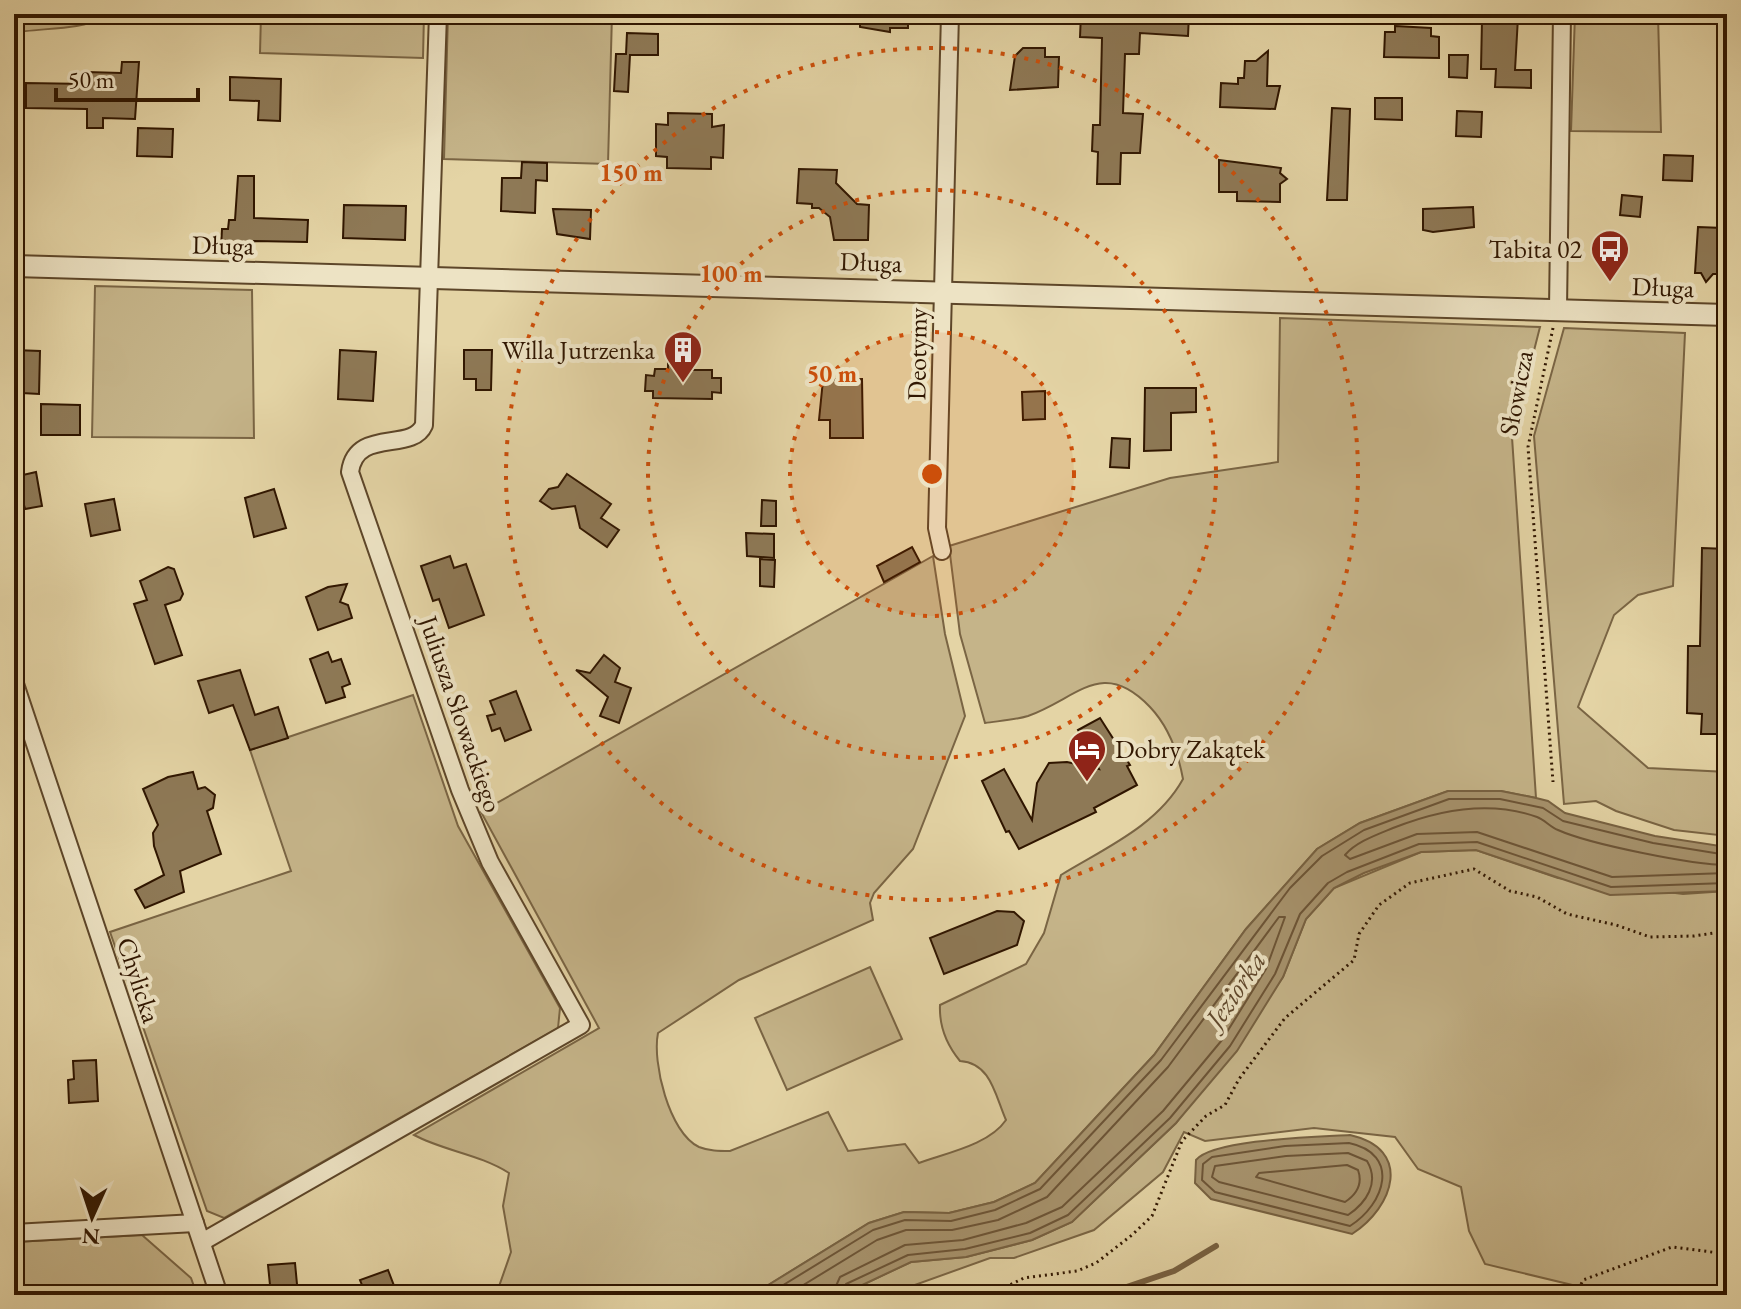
<svg xmlns="http://www.w3.org/2000/svg" width="1741" height="1309" font-family="'EB Garamond',serif">
<style>
.green{fill:#c5b489;stroke:#7a6544;stroke-width:2}
.water{fill:#a7936d;stroke:#776141;stroke-width:2}
.lines{fill:none;stroke-linecap:round;stroke-linejoin:round}
.shore{stroke:#6c5436;stroke-width:2}
.stream{stroke:#776141;stroke-width:6}
.building{fill:#8e7956;stroke:#301600;stroke-width:2}
.minor-casing{stroke:#5d4629;stroke-width:20}
.tertiary-casing{stroke:#5d4629;stroke-width:24}
.path{stroke:#301600;stroke-width:3;stroke-dasharray:2 4;stroke-linecap:butt}
.minor{stroke:#ede3c4;stroke-width:16}
.tertiary{stroke:#ede3c4;stroke-width:20}
.ring{fill:none;stroke:#cc4f0a;stroke-width:4;stroke-dasharray:4 8}
.labels{text-anchor:middle;dominant-baseline:central;stroke-width:8;stroke-linejoin:round;paint-order:stroke}
.street-label{font-size:26px;fill:#301600;stroke:#ede3c4}
.poi-label{font-size:26px;fill:#301600;stroke:#ede3c4;text-anchor:end}
.water-label{font-size:28px;font-style:italic;fill:#60482c;stroke:#ede3c4}
.centre{fill:#cc4f0a;stroke:#ede3c4;stroke-width:4}
.ring-label{font-size:24px;text-anchor:middle;font-weight:bold;fill:#cc4f0a;stroke:#ede3c4;stroke-width:8;stroke-linejoin:round;paint-order:stroke}
</style>
<rect width="100%" height="100%" fill="#e4d4a5"/>
<filter id="stains"><feTurbulence type="fractalNoise" baseFrequency=".0025" numOctaves="4"/><feColorMatrix values="0 0 0 0 .2 0 0 0 0 .09 0 0 0 0 .02 0 0 0 .5 -.17"/></filter>
<radialGradient id="worn" r=".72"><stop offset=".6" stop-color="#630" stop-opacity="0"/><stop offset="1" stop-color="#630" stop-opacity=".3"/></radialGradient>
<g class="green">
<path d="M14,14H97V18C87,30 34,28 14,33Z"/>
<polygon points="261,14 424,14 423,58 260,53"/>
<polygon points="448,14 612,14 608,164 444,159"/>
<polygon points="1575,14 1658,14 1661,132 1571,131"/>
<polygon points="95,286 252,290 254,438 92,437"/>
<path d="M1280,318L1540,327L1512,437L1536,798L1501,791H1448L1360,823L1317,849L1246,929L1154,1055L1035,1183L994,1202L949,1213L904,1212L869,1223L752,1295H496L511,1252L503,1206L509,1173C479,1154 444,1151 414,1135L599,1028L481,812L933,556L945,634L965,716L913,849L874,893L870,903L873,920L739,980L658,1033C652,1062 669,1133 699,1147C709,1151 719,1151 730,1151L828,1112L848,1151L905,1144L919,1163C946,1153 989,1145 1006,1120C995,1095 991,1063 960,1061C946,1044 939,1027 940,1005L1026,964L1044,933L1061,875C1105,848 1157,826 1183,779C1178,752 1169,727 1150,707C1102,657 1078,698 1028,716C1015,720 998,721 985,723L960,634L949,546L1170,478L1278,462Z"/>
<polygon points="1564,328 1685,333 1673,586 1638,595 1614,615 1578,707 1648,768 1727,772 1727,836 1674,830 1616,811 1596,801 1564,804 1534,436"/>
<polygon points="413,695 458,826 560,1008 558,1028 224,1218 207,1211 110,932 291,871 250,750"/>
<polygon points="1476,850 1558,878 1683,894 1727,891 1727,1295 1584,1295 1585,1288 1485,1264 1469,1231 1461,1187 1418,1169 1395,1137 1314,1128 1205,1141 1184,1132 1163,1172 1094,1230 1014,1258 990,1258 887,1295 841,1295 911,1262 966,1257 1032,1240 1072,1222 1176,1123 1283,977 1306,919 1334,888 1421,852"/>
<polygon points="870,967 902,1039 787,1090 755,1018"/>
<polygon points="142,1235 191,1278 197,1295 14,1295 14,1242"/>
</g>
<g class="water">
<polygon points="1448,791 1501,791 1536,798 1548,801 1565,813 1655,836 1727,847 1727,891 1610,895 1476,850 1421,852 1364,873 1334,888 1306,919 1283,977 1237,1051 1176,1123 1072,1222 1032,1240 966,1257 911,1262 841,1295 752,1295 869,1223 904,1212 949,1213 994,1202 1035,1183 1154,1055 1246,929 1317,849 1360,823"/>
<path d="M1350,1135C1413,1149 1394,1207 1352,1234L1211,1199L1195,1183L1196,1160C1214,1139 1318,1137 1350,1135Z"/>
</g>
<g class="lines">
<g class="shore">
<path d="M1727,865C1693,865 1589,844 1558,830C1550,827 1545,820 1537,817C1490,800 1438,810 1393,828C1376,835 1356,842 1345,855L1350,859L1417,834L1477,832L1612,877L1727,873"/>
<path d="M1349,1143C1401,1154 1385,1204 1350,1226L1215,1192L1202,1180L1203,1164L1212,1157L1285,1146Z"/>
<path d="M1348,1153L1367,1161C1380,1183 1366,1203 1348,1215L1219,1182L1212,1177L1215,1166L1286,1156Z"/>
<path d="M1347,1165L1358,1170C1363,1184 1357,1194 1345,1202L1256,1177L1259,1173Z"/>
<polyline points="767,1295 873,1230 905,1220 951,1221 995,1210 1040,1189 1161,1060 1290,888 1322,856 1364,830 1449,799 1500,799 1543,808 1563,821 1653,843 1727,855"/>
<polyline points="787,1295 877,1240 906,1230 952,1230 998,1220 1047,1197 1168,1067 1279,917 1285,917 1266,969 1222,1040 1163,1111 1062,1207 1026,1223 963,1240 905,1245 840,1277 832,1295"/>
<polyline points="842,1295 846,1284 908,1255 965,1249 1030,1233 1068,1215 1170,1118 1230,1046 1275,974 1300,914 1328,883 1347,872 1419,844 1477,842 1611,887 1727,883"/>
</g>
<polyline class="stream" points="1103,1295 1174,1271 1216,1246"/>
</g>
<g class="building">
<polygon points="860,14 908,14 908,28 890,28 890,32 860,27"/>
<polygon points="1081,14 1189,14 1188,36 1140,33 1139,54 1125,54 1123,113 1143,114 1140,153 1121,153 1120,184 1097,184 1098,152 1092,151 1093,125 1100,125 1102,38 1080,37"/>
<polygon points="1492,16 1518,17 1515,70 1531,70 1531,88 1495,87 1496,69 1481,69 1482,20 1492,20"/>
<polygon points="1395,26 1431,28 1431,36 1439,37 1439,58 1384,57 1385,32 1395,32"/>
<polygon points="627,33 658,34 658,55 630,55 628,92 614,91 616,54 626,54"/>
<polygon points="1023,48 1045,48 1045,57 1059,57 1058,87 1010,90 1015,56"/>
<polygon points="1268,51 1267,86 1280,86 1275,109 1220,107 1221,83 1238,84 1238,78 1244,78 1245,61 1256,61"/>
<polygon points="1449,55 1468,55 1467,78 1449,77"/>
<polygon points="122,62 139,62 135,119 103,118 103,128 87,128 87,109 26,108 26,83 88,84 88,72 121,73"/>
<polygon points="230,77 281,79 280,121 258,120 259,101 230,100"/>
<polygon points="1375,98 1402,98 1402,120 1375,119"/>
<polygon points="1332,108 1350,109 1347,200 1327,200"/>
<polygon points="1457,111 1482,112 1481,137 1456,136"/>
<polygon points="668,113 712,114 712,127 724,125 723,158 711,157 711,169 667,168 667,157 656,156 656,124 668,125"/>
<polygon points="138,128 173,129 172,157 137,156"/>
<polygon points="1664,155 1693,156 1692,181 1663,180"/>
<polygon points="1219,160 1281,168 1280,173 1287,179 1280,184 1280,202 1237,201 1237,192 1219,192"/>
<polygon points="522,162 547,163 547,181 536,180 535,213 501,211 502,178 521,178"/>
<polygon points="799,169 837,170 836,183 857,204 869,205 868,240 834,240 830,217 819,208 812,208 812,204 797,203"/>
<polygon points="238,176 254,176 254,218 308,220 307,242 254,241 253,249 221,248 222,229 228,229 229,220 235,220"/>
<polygon points="1622,195 1642,197 1640,217 1620,215"/>
<polygon points="344,205 406,206 405,240 343,238"/>
<polygon points="1473,207 1474,227 1433,232 1423,230 1423,209"/>
<polygon points="553,209 591,210 590,239 557,234"/>
<polygon points="1698,227 1723,228 1720,274 1713,274 1706,282 1701,273 1695,273"/>
<polygon points="14,350 40,351 39,394 22,393 23,376 14,376"/>
<polygon points="340,350 376,352 373,401 338,399"/>
<polygon points="464,350 492,350 491,390 476,390 476,379 464,379"/>
<polygon points="668,361 686,362 692,370 712,370 712,378 721,378 721,393 712,392 712,399 653,398 653,391 645,391 646,375 654,376 655,369 668,369"/>
<polygon points="862,379 863,438 830,438 830,420 819,420 823,380"/>
<polygon points="1145,388 1196,388 1196,412 1171,413 1171,450 1144,451"/>
<polygon points="1045,391 1045,419 1023,420 1022,392"/>
<polygon points="41,404 80,405 80,435 41,435"/>
<polygon points="1112,438 1130,439 1129,468 1110,467"/>
<polygon points="36,472 42,506 25,509 23,501 14,502 14,477"/>
<polygon points="567,474 611,504 601,518 619,530 607,547 580,528 575,506 552,509 540,501 549,489 558,487"/>
<polygon points="274,489 286,528 254,537 245,498"/>
<polygon points="114,499 120,530 91,536 85,504"/>
<polygon points="762,500 776,501 776,526 761,526"/>
<polygon points="746,533 774,534 774,558 747,556"/>
<polygon points="912,547 920,562 884,582 877,566"/>
<polygon points="1702,548 1727,549 1727,734 1701,734 1702,714 1687,713 1688,646 1700,646"/>
<polygon points="450,556 454,568 466,564 484,615 449,628 439,599 433,601 421,566"/>
<polygon points="760,559 775,560 774,587 760,586"/>
<polygon points="168,567 174,569 183,594 180,600 165,605 182,655 155,664 134,604 147,600 140,581"/>
<polygon points="347,584 340,602 348,605 352,618 318,630 306,597 328,587"/>
<polygon points="328,652 332,662 341,659 350,684 342,687 345,697 326,703 310,659"/>
<polygon points="604,655 620,668 615,682 631,688 619,723 600,716 608,697 576,670 590,673"/>
<polygon points="240,670 255,715 278,707 288,738 250,750 233,705 209,713 198,681"/>
<polygon points="516,691 531,730 505,741 500,728 492,731 487,716 495,714 490,701"/>
<polygon points="1100,718 1130,765 1127,766 1137,785 1094,808 1096,812 1019,849 1009,831 1006,832 982,781 1004,769 1032,820 1037,783 1049,763 1067,762 1099,769 1078,730"/>
<polygon points="193,772 198,789 205,787 215,795 213,808 207,811 221,854 180,871 184,892 145,908 135,890 164,875 154,846 153,833 158,825 143,789 168,777"/>
<polygon points="997,911 1014,912 1024,921 1017,945 944,974 930,938"/>
<polygon points="96,1060 98,1101 69,1103 68,1080 74,1079 73,1061"/>
<polygon points="295,1263 298,1295 271,1295 268,1265"/>
<polygon points="388,1270 396,1291 366,1295 360,1280"/>
</g>
<g class="lines">
<defs>
<g id="minor">
<polyline points="1558,309 1562,14"/>
<polyline points="942,551 937,528 950,14"/>
<polyline points="14,681 219,1295"/>
<polyline points="14,1233 195,1223"/>
<path d="M202,1242L581,1025L490,862L460,790L350,472C356,427 412,453 424,425L438,14"/>
</g>
<polyline id="tertiary" points="14,266 1727,315"/>
</defs>
<use href="#minor" class="minor-casing"/>
<use href="#tertiary" class="tertiary-casing"/>
<g class="path">
<polyline points="1553,328 1528,447 1553,782"/>
<polyline points="913,1295 947,1295"/>
<polyline points="989,1295 1024,1278 1077,1271 1096,1263 1132,1235 1152,1216 1182,1141 1206,1116 1225,1105 1239,1079 1285,1018 1354,960 1359,934 1379,905 1410,883 1474,869 1510,891 1537,897 1567,914 1616,925 1650,937 1694,936 1727,931"/>
<polyline points="1576,1295 1583,1280 1672,1247 1727,1254"/>
</g>
<use href="#minor" class="minor"/>
<use href="#tertiary" class="tertiary"/>
</g>
<circle cx="932" cy="474" r="142" fill="#cc4f0a" fill-opacity=".12"/>
<g class="ring">
<circle cx="932" cy="474" r="142"/>
<circle cx="932" cy="474" r="284"/>
<circle cx="932" cy="474" r="426"/>
</g>
<defs>
<symbol id="bus-pin" viewBox="-11 -11 22 30"><path d="M0 17L-7.5 6A9.5 9.5 0 1 1 7.5 6Z" fill="#8f2418" stroke="#ede3c4"/><path d="M-5-6H5V4H4V6H2V4H-2V6H-4V4H-5ZM-3.5-4V0h7V-4ZM-3.5 1.2v1.5H-2V1.2ZM2 1.2v1.5H3.5V1.2Z" fill="#fff"/></symbol>
<symbol id="building-pin" viewBox="-11 -11 22 30"><path d="M0 17L-7.5 6A9.5 9.5 0 1 1 7.5 6Z" fill="#8f2418" stroke="#ede3c4"/><path d="M-4-6H4V6H1V3H-1V6H-4ZM-2.5-4.3h1.7v1.8h-1.7ZM.8-4.3h1.7v1.8H.8ZM-2.5-1h1.7V.8h-1.7ZM.8-1h1.7V.8H.8Z" fill="#fff"/></symbol>
<symbol id="hotel-pin" viewBox="-11 -11 22 30"><path d="M0 17L-7.5 6A9.5 9.5 0 1 1 7.5 6Z" fill="#8f2418" stroke="#ede3c4"/><path d="M-6-4.5h1.5V1H6V5H4.5V3h-9V5H-6ZM-4 0a1.8 1.8 0 1 1 3.6 0ZM.5 0V-2.5h3Q6-2.5 6 0Z" fill="#fff"/></symbol>
</defs>
<g fill-rule="evenodd">
<use href="#bus-pin" x="1588" y="227" width="44" height="60"/>
<use href="#building-pin" x="661" y="328" width="44" height="60"/>
<use href="#hotel-pin" x="1065" y="727" width="44" height="60"/>
</g>
<g class="labels">
<g class="street-label">
<text transform="translate(223 245) rotate(1)">Długa</text>
<text transform="translate(871 262) rotate(2)">Długa</text>
<text transform="translate(1663 287) rotate(2)">Długa</text>
<text transform="translate(917 354) rotate(-89)">Deotymy</text>
<text transform="translate(1516 393) rotate(-79)">Słowicza</text>
<text transform="translate(461 714) rotate(71)">Juliusza Słowackiego</text>
<text transform="translate(139 980) rotate(72)">Chylicka</text>
</g>
<g class="poi-label">
<text x="1582" y="249">Tabita 02</text>
<text x="655" y="350">Willa Jutrzenka</text>
<text x="1115" y="749" text-anchor="start">Dobry Zakątek</text>
</g>
<g class="water-label">
<text transform="translate(1235 989) rotate(-56)">Jeziorka</text>
</g>
</g>
<circle cx="932" cy="474" r="12" class="centre"/>
<g class="ring-label">
<text x="631" y="181">150 m</text>
<text x="731" y="282">100 m</text>
<text x="832" y="382">50 m</text>
</g>
<rect width="1741" height="1309" fill="none" stroke="#e4d4a5" stroke-width="48"/>
<rect x="16" y="16" width="1709" height="1277" fill="none" stroke="#301600" stroke-width="4"/>
<rect x="24" y="24" width="1693" height="1261" fill="none" stroke="#301600" stroke-width="2"/>
<g transform="translate(92 1217) rotate(183)" stroke="#ede3c4" stroke-width="6" paint-order="stroke">
<path d="M0-6L14 30L0 20L-14 30Z" fill="#301600"/>
<text y="-12" font-size="22" font-weight="bold" text-anchor="middle" fill="#301600">N</text>
</g>
<path d="M56 88v12h142v-12" fill="none" stroke="#301600" stroke-width="4"/>
<text x="68" y="88" font-size="24" fill="#301600" stroke="#ede3c4" stroke-width="6" paint-order="stroke">50 m</text>
<rect width="100%" height="100%" filter="url(#stains)"/>
<rect width="100%" height="100%" fill="url(#worn)"/>
</svg>
